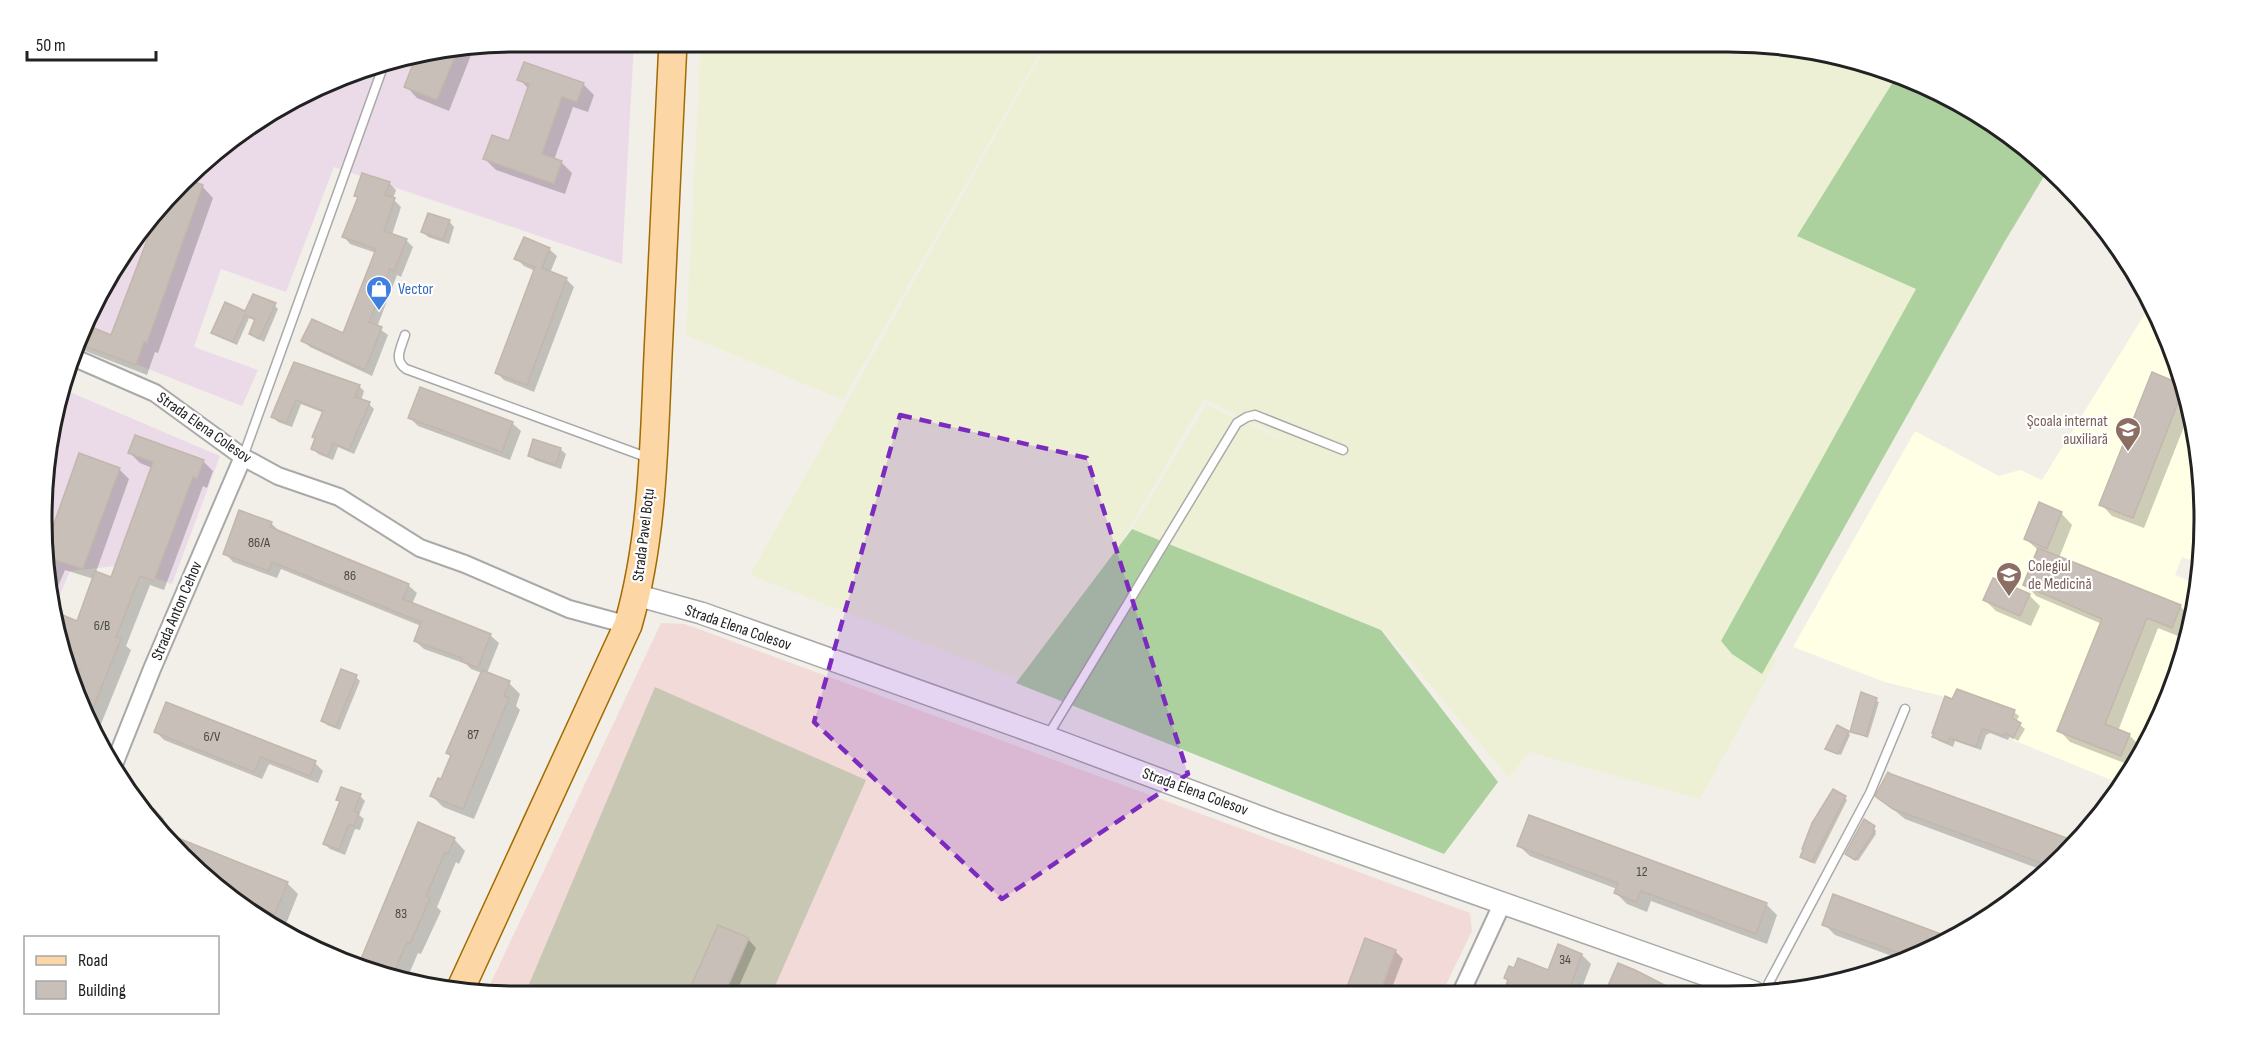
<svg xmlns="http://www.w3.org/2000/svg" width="2247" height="1038" font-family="'Sofia Sans Condensed',sans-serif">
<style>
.commercial{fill:#f2dad9}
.industrial{fill:#ebdbe8}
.education{fill:#ffffe5}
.construction{fill:#c7c7b4}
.farmland{fill:#eef0d5}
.forest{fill:#add19e}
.shadow{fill:#0003}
.building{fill:#c7bfb8;stroke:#c4b6ab;stroke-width:1.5}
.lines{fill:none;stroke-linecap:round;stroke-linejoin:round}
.service-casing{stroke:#a9a9a9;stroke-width:11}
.minor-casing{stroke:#a9a9a9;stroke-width:20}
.tertiary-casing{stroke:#a9a9a9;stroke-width:24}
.primary-casing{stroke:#a06b00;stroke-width:30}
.service{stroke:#fff;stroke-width:8}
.minor{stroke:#fff;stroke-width:16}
.tertiary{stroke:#fff;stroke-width:21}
.primary{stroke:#fcd6a4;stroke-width:27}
.marked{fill:#7b2cbf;fill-opacity:0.2;stroke:#7b2cbf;stroke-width:4.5;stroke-dasharray:12 8;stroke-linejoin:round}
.labels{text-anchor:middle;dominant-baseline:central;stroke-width:4.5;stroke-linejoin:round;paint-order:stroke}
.number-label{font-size:14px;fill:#4b4948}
.shop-label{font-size:16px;fill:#366cbe;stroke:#fff;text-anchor:start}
.education-label{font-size:16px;fill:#785e54;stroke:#fff;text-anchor:end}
.street-label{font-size:16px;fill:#222;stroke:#fff}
.rim{fill:none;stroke:#222;stroke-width:3}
</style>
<rect width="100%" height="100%" fill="#f2efe9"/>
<polygon class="commercial" points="661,623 685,624 1470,913 1472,931 1442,993 519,996 486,993"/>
<g class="industrial">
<polygon points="519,42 634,42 622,264 334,167 286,292 221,269 194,347 258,370 242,406 82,343 106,280 205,160 281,106 365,67"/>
<polygon points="65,390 220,456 172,584 116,566 70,571 52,613 42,519 51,426"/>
</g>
<polygon class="education" points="2151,304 2169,336 2196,426 2205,519 2201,564 2182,557 2175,575 2199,585 2196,612 2169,701 2121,784 2013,740 2020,724 2006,731 1946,697 1885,682 1793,647 1915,431 1999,476 2020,470 2042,480"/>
<polygon class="construction" points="655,687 866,780 771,995 524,996"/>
<g class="farmland">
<polygon points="701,42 1046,42 843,400 686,335"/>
<polygon points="1048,42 1728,42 1821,51 1898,74 1797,236 1931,267 1732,624 1777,660 1700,799 1529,752 1509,778 1382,628 1381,630 1132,529 1206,405 1314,453 1204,399 1038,687 750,575"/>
</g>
<g class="forest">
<polygon points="1898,74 1910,78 1993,122 2049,168 2005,241 1762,674 1732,654 1721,641 1916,289 1797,236"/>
<polygon points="1132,529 1381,630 1498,782 1444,854 1016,683"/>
</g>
<g class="shadow">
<polygon points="473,50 449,111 417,98 406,86 417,59"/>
<polygon points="519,79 583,84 594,95 588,112 573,107 554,160 561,162 572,173 565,194 496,170 485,159 510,143 529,89"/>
<polygon points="188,181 202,186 213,198 158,353 155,352 147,375 80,349 88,328 112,337 157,219"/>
<polygon points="389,183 396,190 393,199 401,207 392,235 406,240 413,247 401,277 397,275 377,327 388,335 372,376 310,347 303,340 344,335 376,253 350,244 344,237 359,199 356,196"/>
<polygon points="449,221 454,227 449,244 428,237 423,232"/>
<polygon points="549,249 557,256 550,273 566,279 574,287 534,392 504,380 497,373 535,271 524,266 516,258"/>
<polygon points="274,305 278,309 264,342 250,334 256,321 249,318 237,345 217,336 213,332 246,313"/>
<polygon points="294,364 359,386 364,391 361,401 369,404 374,409 354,454 338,447 333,460 318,454 313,448 324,413 301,404 292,427 278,422 273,417"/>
<polygon points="2153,374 2184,387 2191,409 2144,528 2112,516 2101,504"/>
<polygon points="410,418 512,423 521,431 510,460 418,426"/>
<polygon points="560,449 566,454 561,469 535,460 530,455"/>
<polygon points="130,453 203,461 213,471 207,488 203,486 164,590 150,585 126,646 131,650 101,724 92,721 81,691 84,683 77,680 51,612 78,623 94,579 65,570 50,605 45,552 80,455 119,469 129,479 96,572 111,579 152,468 140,463"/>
<polygon points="2061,513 2072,525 2059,558 2180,606 2191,617 2183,638 2158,628 2118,731 2129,735 2140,746 2132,766 2070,742 2059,730 2102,624 2036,596 2025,584 2039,551 2026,539"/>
<polygon points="271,523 279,531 408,585 417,593 412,604 490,635 499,643 487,673 509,683 520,694 516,706 520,710 474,819 443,807 432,796 442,781 452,756 448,752 482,673 471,669 466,664 424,649 415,641 421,626 281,569 277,578 233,562 225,553"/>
<polygon points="2029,595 2040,606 2031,626 1996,611 1985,600"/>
<polygon points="356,677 360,681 340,730 327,725 323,721"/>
<polygon points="1957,691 2014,712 2019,716 2016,722 2025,729 2018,741 2010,736 2008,740 1990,733 1986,735 1981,750 1955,741 1953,747 1939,741 1934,737"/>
<polygon points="1861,695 1879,702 1868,738 1852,731"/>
<polygon points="156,732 315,763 323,771 318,783 269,764 262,779 164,740"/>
<polygon points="1848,732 1850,735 1841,755 1827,749"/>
<polygon points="360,796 365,801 359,815 364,819 360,830 355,829 345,855 330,849 325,844 341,802 337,799"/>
<polygon points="1877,796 2074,842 2045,871 1905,819"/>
<polygon points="1845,798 1847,800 1815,864 1804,859 1802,857"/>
<polygon points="145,805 154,808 164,819 162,826"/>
<polygon points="1529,817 1767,905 1777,915 1767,944 1651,901 1647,912 1627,904 1616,893 1617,889 1530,856 1519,846"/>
<polygon points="418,824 454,839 465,851 459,864 456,862 437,907 441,911 421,954 418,953 406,981 360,967"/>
<polygon points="1874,827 1876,834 1858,861 1849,856"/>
<polygon points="170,836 287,883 298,894 286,924 267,916 205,878"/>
<polygon points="1834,896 1948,938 1905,961 1835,935 1824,924"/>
<polygon points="719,926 748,939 756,948 735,995 689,995"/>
<polygon points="1366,940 1395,951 1403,959 1390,993 1346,993"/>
<polygon points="1582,955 1591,964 1580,993 1504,993"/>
<polygon points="1669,986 1685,992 1614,992 1609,988 1667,989"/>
</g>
<g class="building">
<polygon points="457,52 437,100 404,87 415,59"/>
<polygon points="524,62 584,83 577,102 562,97 542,154 562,161 554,184 483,159 492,135 509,141 529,84 517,80"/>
<polygon points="362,173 390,182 385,195 395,198 384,231 407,239 394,271 390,269 369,322 382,327 365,370 301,341 312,319 343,333 376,249 342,237 358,197 354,196"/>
<polygon points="189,180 203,185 147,343 144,342 136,365 82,345 89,326 111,335 154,222"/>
<polygon points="428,213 450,220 443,240 421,232"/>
<polygon points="524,237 550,248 542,268 567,278 527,385 495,373 535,267 514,259"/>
<polygon points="253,294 276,303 259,339 249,334 255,319 245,315 233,342 211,333 225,302 245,311"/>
<polygon points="294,362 360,385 355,397 370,402 349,450 333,443 328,456 311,449 315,438 312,437 323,411 296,400 286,423 271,417"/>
<polygon points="2152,372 2183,385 2184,387 2133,518 2099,505"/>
<polygon points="420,387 513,422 502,452 408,418"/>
<polygon points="135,435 204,460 197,479 193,477 154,581 140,576 116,637 121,639 90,716 77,681 80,669 71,666 51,610 77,621 95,571 111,577 153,462 128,453"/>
<polygon points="533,439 561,448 556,465 528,456"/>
<polygon points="79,453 120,468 83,569 46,557 45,549"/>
<polygon points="2039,502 2062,512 2047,549 2024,539"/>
<polygon points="239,510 272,522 270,527 409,584 403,599 491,634 478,668 461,661 462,658 414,641 421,622 272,562 269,571 223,554"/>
<polygon points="2038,548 2181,605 2172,628 2147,618 2105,724 2130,734 2121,756 2057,731 2102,619 2023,585"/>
<polygon points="1993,578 2030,594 2020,616 1983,600"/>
<polygon points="341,669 357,675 336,727 321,721"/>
<polygon points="482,670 510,681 504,696 509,698 463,809 430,796 438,778 441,779 451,755 446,753"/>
<polygon points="1957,689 2015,710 2012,718 2021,723 2013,738 2005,733 2004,736 1984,729 1982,730 1976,747 1950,738 1948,743 1932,737 1934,734 1932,733 1945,696 1952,699"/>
<polygon points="1861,692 1877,698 1866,736 1850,732"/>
<polygon points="166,702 316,761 310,776 261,757 254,772 154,732"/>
<polygon points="1837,725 1849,731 1838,754 1825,749"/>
<polygon points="1888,772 1891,774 2075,841 2050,866 1893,809 1875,796"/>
<polygon points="341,787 361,794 354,811 359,813 354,826 349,824 339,850 323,844 340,801 336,800"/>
<polygon points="1833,789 1846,796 1812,862 1800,857 1803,850 1802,849 1812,823"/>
<polygon points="1529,815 1767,903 1756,934 1641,891 1636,902 1614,893 1618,883 1517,846"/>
<polygon points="1864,819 1875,826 1873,830 1875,831 1855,860 1845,854"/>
<polygon points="418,822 455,838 448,854 445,852 426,896 430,898 410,944 407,942 392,977 358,966"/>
<polygon points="168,834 288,882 275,914 243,901 205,878"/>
<polygon points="1833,894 1949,937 1913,958 1822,925"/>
<polygon points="718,925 749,938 724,995 687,995"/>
<polygon points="1365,938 1396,950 1380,993 1345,993"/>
<polygon points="1558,944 1582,954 1568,993 1503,993 1508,980 1504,978 1509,966 1514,968 1518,958 1548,970"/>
<polygon points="1618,963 1635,970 1678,992 1617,992 1607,988"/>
</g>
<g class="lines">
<defs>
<g id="service">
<path d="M405,335C401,348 393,360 406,369L649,458"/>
<polyline points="243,457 384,64"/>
<polyline points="2199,575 2200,575"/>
<polyline points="1047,737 1237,423 1247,417 1255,415 1343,450"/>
<polyline points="1764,992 1870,793 1905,709"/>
</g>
<g id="minor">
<polyline points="77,359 155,393 243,457 278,476 339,497 420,548 465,564 569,609 628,625"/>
<polyline points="113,767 152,669 243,457"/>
<polyline points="1461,993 1503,902"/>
</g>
<polyline id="tertiary" points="636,595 701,613 1047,737 1273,822 1754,992"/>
<path id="primary" d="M460,990L628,625C653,539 654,444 658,355C663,251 668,146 673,42"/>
</defs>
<use href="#service" class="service-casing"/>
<use href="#minor" class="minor-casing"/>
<use href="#tertiary" class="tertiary-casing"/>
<use href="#primary" class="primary-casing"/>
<use href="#service" class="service"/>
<use href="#minor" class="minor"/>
<use href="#tertiary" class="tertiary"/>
<use href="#primary" class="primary"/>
</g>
<path class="marked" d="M900,415L1087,458L1188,774L1002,899L814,722Z"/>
<defs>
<symbol id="shop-pin" viewBox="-11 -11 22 30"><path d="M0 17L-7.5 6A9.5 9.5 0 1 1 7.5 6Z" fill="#3f7fe0" stroke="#fff"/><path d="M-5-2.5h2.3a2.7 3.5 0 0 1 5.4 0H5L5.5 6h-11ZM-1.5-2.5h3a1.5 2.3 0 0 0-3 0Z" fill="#fff"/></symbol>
<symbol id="school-pin" viewBox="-11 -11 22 30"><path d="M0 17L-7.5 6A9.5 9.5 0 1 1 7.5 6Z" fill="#8d6e63" stroke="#fff"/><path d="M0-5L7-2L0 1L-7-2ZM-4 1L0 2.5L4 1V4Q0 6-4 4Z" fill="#fff"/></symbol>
<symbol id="university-pin" viewBox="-11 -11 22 30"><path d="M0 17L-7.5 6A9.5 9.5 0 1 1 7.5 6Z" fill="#8d6e63" stroke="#fff"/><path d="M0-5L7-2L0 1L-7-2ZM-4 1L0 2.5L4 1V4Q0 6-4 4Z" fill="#fff"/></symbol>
</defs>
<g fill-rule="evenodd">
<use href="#shop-pin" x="364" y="274" width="30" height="40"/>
<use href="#school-pin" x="2113" y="415" width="30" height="40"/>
<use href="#university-pin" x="1994" y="560" width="30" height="40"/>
</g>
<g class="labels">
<g class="number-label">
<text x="259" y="542">86/A</text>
<text x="350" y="575">86</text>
<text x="102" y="625">6/B</text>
<text x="473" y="734">87</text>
<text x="212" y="736">6/V</text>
<text x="1642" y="871">12</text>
<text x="401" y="913">83</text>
<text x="1565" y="959">34</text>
</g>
<g class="shop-label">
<text x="398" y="289">Vector</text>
</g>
<g class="education-label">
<text x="2108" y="421">Şcoala internat<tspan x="2108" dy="18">auxiliară</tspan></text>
<text x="2028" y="566" text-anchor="start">Colegiul<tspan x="2028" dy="18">de Medicină</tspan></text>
</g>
<g class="street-label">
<text transform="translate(204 428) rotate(35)">Strada Elena Colesov</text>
<text transform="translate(644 535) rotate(-83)">Strada Pavel Boțu</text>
<text transform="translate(177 611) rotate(-67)">Strada Anton Cehov</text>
<text transform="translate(738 628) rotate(19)">Strada Elena Colesov</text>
<text transform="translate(1195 792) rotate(20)">Strada Elena Colesov</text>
</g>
</g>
<path d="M0 0H2247V1038H0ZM518 52H1728A466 466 0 0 1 2194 518V520A466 466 0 0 1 1728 986H518A466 466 0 0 1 52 520V518A466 466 0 0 1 518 52Z" fill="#fff" fill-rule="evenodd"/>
<path class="rim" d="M518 52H1728A466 466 0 0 1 2194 518V520A466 466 0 0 1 1728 986H518A466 466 0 0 1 52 520V518A466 466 0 0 1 518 52Z"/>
<rect x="24" y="936" width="195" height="78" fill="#ffffff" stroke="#a7a7a7" stroke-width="1.5"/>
<rect x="36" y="956" width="30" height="9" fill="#fcd6a4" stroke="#a7a7a7" stroke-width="1.5"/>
<text x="78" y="966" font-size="18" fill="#222222">Road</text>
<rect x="36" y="981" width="30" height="18" fill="#c7bfb8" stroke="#a7a7a7" stroke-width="1.5"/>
<text x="78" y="996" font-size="18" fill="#222222">Building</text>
<path d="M27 51v9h129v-9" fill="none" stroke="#222222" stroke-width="3"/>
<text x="36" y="51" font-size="18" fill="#222222" stroke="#ffffff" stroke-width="4.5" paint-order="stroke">50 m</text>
</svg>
